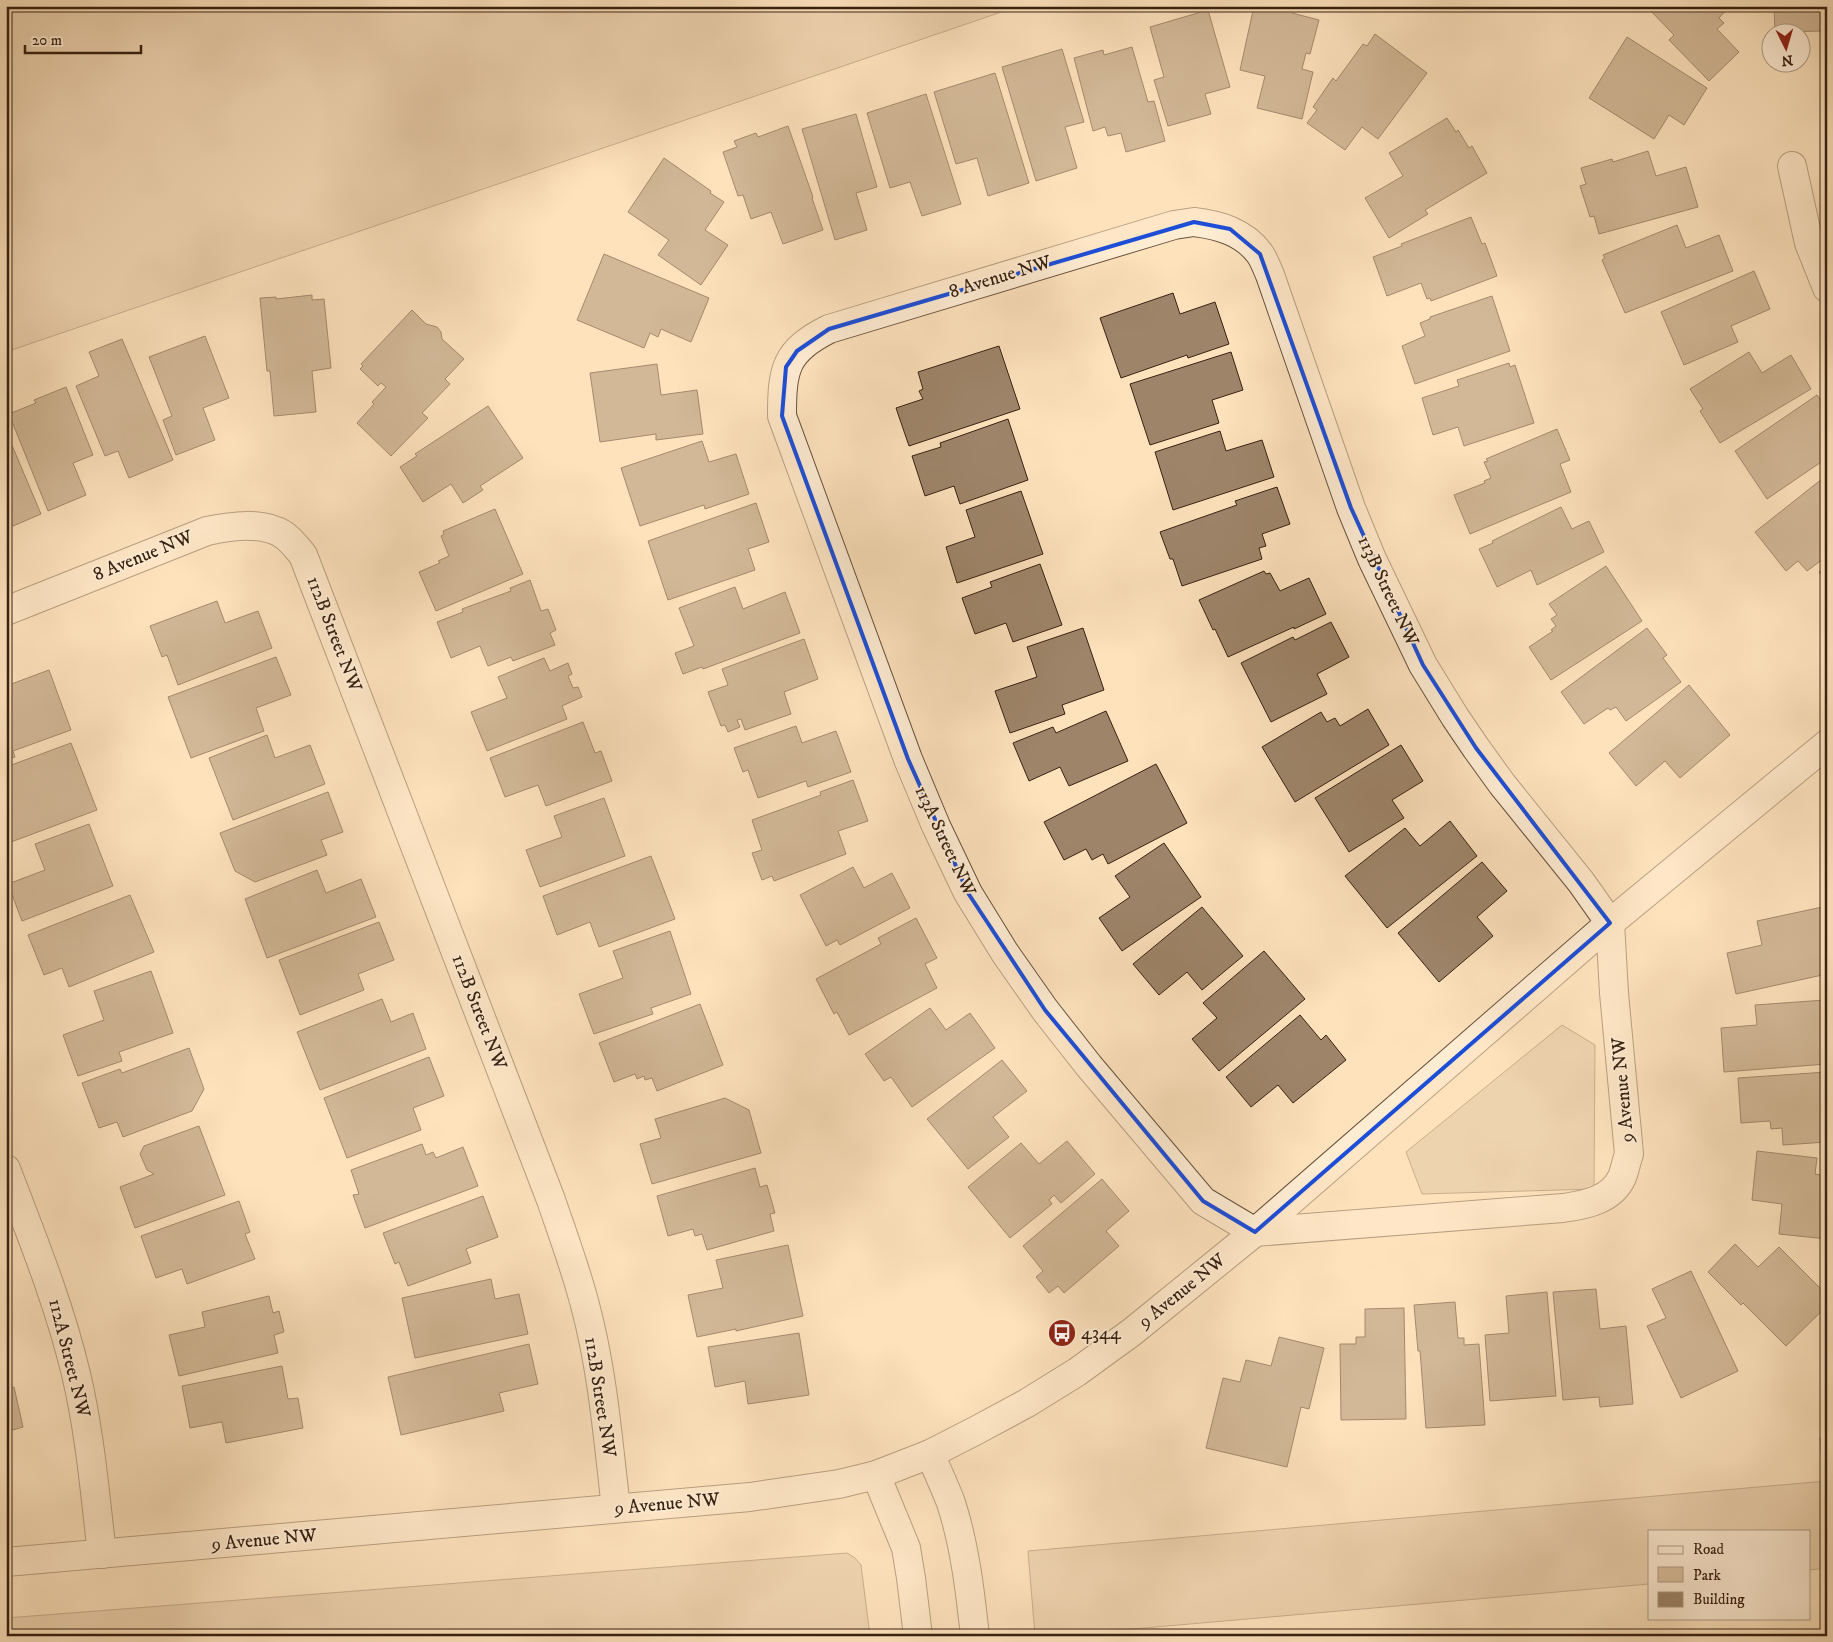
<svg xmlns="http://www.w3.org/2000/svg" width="1833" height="1642" font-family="'IM FELL DW Pica',serif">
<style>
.green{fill:#dcc19f;stroke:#8a7158}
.building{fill:#9e856a;stroke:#382112}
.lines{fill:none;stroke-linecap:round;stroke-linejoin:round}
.minor-casing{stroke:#69513c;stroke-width:30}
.tertiary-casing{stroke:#69513c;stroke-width:30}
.minor{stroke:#feecd3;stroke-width:28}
.tertiary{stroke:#feecd3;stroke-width:28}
.marked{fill:none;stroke:#1d4ed8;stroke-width:4;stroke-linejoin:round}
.labels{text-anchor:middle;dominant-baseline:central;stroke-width:4;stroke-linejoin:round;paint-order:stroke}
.street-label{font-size:19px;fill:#382112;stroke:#feecd3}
.poi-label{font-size:19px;fill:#382112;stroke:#feecd3;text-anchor:start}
</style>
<rect width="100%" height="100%" fill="#fde2bc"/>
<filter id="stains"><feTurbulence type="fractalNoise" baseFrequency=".004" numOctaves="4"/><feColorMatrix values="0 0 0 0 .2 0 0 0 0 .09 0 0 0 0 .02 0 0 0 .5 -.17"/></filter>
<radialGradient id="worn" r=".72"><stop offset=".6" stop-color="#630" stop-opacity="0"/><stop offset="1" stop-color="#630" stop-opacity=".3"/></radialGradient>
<g class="green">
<polygon points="6,6 1019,6 6,352"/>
<polygon points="1562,1025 1595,1045 1594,1189 1422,1194 1406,1152"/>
<polygon points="1827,1481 1827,1568 1809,1570 1809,1531 1649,1531 1649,1584 1052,1636 1035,1636 1028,1551"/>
<polygon points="847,1553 855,1558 861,1565 870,1636 6,1636 6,1618"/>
</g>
<g class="building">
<polygon points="1254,6 1272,8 1274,6 1288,6 1292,13 1319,20 1310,54 1306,53 1302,69 1313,72 1302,119 1257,108 1265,76 1240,70"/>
<polygon points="1646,6 1730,6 1719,18 1724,23 1717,29 1739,52 1709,81 1669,40 1674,35"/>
<polygon points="1774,6 1823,6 1823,31 1775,32"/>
<polygon points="1208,10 1230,87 1205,94 1211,114 1168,126 1154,80 1164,77 1150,27"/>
<polygon points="1375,34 1427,73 1378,139 1362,127 1345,150 1307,123 1317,110 1313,107 1333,78 1336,81 1363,44 1367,46"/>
<polygon points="1627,37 1707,88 1684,125 1669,115 1654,139 1589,98"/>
<polygon points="1132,47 1148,102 1154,101 1165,141 1126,152 1121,133 1108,136 1105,127 1093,131 1074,58 1103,50 1104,55"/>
<polygon points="1062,49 1084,122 1065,127 1077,168 1036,181 1002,67"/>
<polygon points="995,73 1029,183 988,196 977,158 956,164 934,92"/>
<polygon points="926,94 961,204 922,216 910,182 890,188 867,113"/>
<polygon points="856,114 877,187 856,193 867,230 835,240 802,129"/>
<polygon points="1447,118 1456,132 1458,130 1469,148 1472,146 1487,173 1425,210 1428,214 1389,238 1365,198 1403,176 1389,153"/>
<polygon points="788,126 813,197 812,198 823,230 783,244 771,212 751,219 743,195 738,196 723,152 737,147 734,141 756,133 758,137"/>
<polygon points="1648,151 1656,176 1686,167 1698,207 1599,234 1594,216 1590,217 1580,186 1586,184 1581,168 1612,159 1613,162"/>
<polygon points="664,158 711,191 710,193 724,202 705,230 728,245 701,285 658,255 669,240 628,212"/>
<polygon points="1471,217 1482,244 1485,243 1497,276 1431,301 1430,298 1427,299 1421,283 1387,296 1373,257 1402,246 1401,244"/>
<polygon points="1677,225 1686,248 1719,235 1733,271 1625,313 1602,260 1605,258 1603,255"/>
<polygon points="604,254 709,298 691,342 661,329 658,337 650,333 644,348 577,320"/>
<polygon points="1754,271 1770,309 1731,326 1738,342 1684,365 1661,312"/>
<polygon points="1173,293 1180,314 1215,302 1229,344 1188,358 1187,355 1121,378 1100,318"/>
<polygon points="312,295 312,300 324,299 331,368 312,371 316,412 274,416 270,371 267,371 260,298 276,297 276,299"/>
<polygon points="1492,296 1510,351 1415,384 1402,346 1425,336 1420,323 1430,319 1430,317"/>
<polygon points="412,310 426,324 437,327 441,332 442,339 464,359 445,379 450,384 422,413 428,418 391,456 357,423 374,404 372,402 386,387 381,383 378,386 360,369 363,366 361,364"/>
<polygon points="205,336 229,398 203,408 215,440 176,455 163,420 172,416 149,357"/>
<polygon points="122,339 173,460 129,478 118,451 105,456 76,386 99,376 89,352"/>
<polygon points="999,346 1020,409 909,446 896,408 923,399 919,391 923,389 918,372"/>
<polygon points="1231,352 1243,390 1212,400 1219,423 1150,445 1130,384"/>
<polygon points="1749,352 1762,373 1791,355 1811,389 1720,443 1700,411 1703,409 1690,389"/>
<polygon points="1509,363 1510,367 1515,365 1534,423 1464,446 1458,427 1433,435 1422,398 1459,386 1457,380"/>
<polygon points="657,364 661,395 697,390 703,434 656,440 656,434 600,442 590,373"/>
<polygon points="66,387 93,455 73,463 86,495 48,511 9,414 36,403 34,400"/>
<polygon points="1817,395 1827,409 1827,440 1820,445 1827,454 1827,458 1767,499 1735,451"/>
<polygon points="488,406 523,458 480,486 483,490 463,503 451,484 423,502 400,467 417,456 415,454"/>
<polygon points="1008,419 1028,480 960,504 954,486 925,496 912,456 941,447 940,443"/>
<polygon points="1557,429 1570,460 1560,464 1571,492 1470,534 1454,495 1485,483 1484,481 1491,478 1484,462 1488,461 1486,459"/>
<polygon points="6,431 41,514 6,529"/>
<polygon points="1220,431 1226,451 1262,440 1274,477 1173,510 1155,452"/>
<polygon points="702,441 709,462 736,454 749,494 705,509 704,505 640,526 621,468"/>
<polygon points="1827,475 1827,556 1807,571 1798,561 1786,571 1755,532"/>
<polygon points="1277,487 1290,524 1262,534 1266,546 1259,548 1262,559 1182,586 1173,559 1170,559 1160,532 1237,505 1235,501"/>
<polygon points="1021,491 1043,554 957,583 946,547 975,537 966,510"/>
<polygon points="756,503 769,542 748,549 755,570 668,600 648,541"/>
<polygon points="1561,507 1572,529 1589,521 1604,552 1537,585 1531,570 1497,587 1479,549 1493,543 1492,541"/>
<polygon points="495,509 523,574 436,611 419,572 440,563 438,561 449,556 441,536 444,534 443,531"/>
<polygon points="1040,564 1062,625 1013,642 1006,623 975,634 962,598 992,587 990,582"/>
<polygon points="1606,566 1642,621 1551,680 1529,647 1553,631 1551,630 1556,626 1551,619 1557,615 1549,604"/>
<polygon points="1827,567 1827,582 1819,572"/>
<polygon points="1264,571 1266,574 1270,573 1280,591 1309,578 1326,614 1294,629 1294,627 1228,657 1215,629 1213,630 1199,600"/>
<polygon points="530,580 541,611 548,609 556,630 550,633 555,645 513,661 511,657 488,666 480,646 451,658 437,622 463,612 462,609 511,591 510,588"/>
<polygon points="735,587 743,609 785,592 800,633 703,669 702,667 683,674 675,653 694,646 679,608"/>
<polygon points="217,601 225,623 258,611 272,648 178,685 167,655 162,657 150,626"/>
<polygon points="1331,622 1349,657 1317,674 1327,694 1271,722 1241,663 1293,637 1295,640"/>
<polygon points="1083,628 1104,690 1062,705 1065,714 1010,733 995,691 1037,677 1027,647"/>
<polygon points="1647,628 1667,655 1663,658 1681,682 1626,721 1616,707 1610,710 1608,708 1584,724 1561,692"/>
<polygon points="804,639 818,679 784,692 791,714 745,730 741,719 737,720 740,727 728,732 725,725 721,726 708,692 728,685 722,669"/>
<polygon points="276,657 291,695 256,708 264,731 191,758 168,697"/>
<polygon points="544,658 550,671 568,663 572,674 568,676 573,688 578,687 582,697 562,706 567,719 487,751 471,712 507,698 498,677"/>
<polygon points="49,670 71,730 13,751 15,757 6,760 6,686"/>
<polygon points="1689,685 1730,735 1680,778 1665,761 1636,786 1609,753"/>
<polygon points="1368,709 1389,745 1295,802 1262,747 1321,712 1327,722 1335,718 1340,726"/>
<polygon points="1106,711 1128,761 1069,786 1060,767 1029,781 1013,743 1053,727 1056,733"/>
<polygon points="583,722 595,753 601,751 612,781 546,806 538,785 505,797 490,758"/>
<polygon points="796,726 802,743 836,731 851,772 808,787 806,781 758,798 748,770 743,772 734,748"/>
<polygon points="267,735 275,758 310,745 325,784 233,820 209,758"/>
<polygon points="71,743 97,810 11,842 6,828 6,767"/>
<polygon points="1401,745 1423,781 1392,800 1404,818 1349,852 1315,798"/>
<polygon points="1156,764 1187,823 1108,864 1103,854 1092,860 1086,849 1064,860 1044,822"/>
<polygon points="853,780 868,821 838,831 846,854 774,881 772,876 762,880 752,853 762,850 752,820 821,795 820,792"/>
<polygon points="328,792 343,832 321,840 327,855 255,882 235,871 220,833"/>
<polygon points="604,798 625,856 540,887 526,850 562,837 554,816"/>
<polygon points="1450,821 1477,856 1387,928 1345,876 1405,828 1420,846"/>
<polygon points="89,824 113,886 22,921 8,884 45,870 35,844"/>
<polygon points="1164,843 1201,897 1122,951 1099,918 1130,897 1115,876"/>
<polygon points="651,856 675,919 599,947 590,922 557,935 543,896"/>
<polygon points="1482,862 1507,891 1477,917 1493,936 1439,982 1398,933"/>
<polygon points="853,867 864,888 892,873 910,908 840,945 837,940 826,946 800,895"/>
<polygon points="317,870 326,893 361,879 376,917 267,958 245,899"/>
<polygon points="130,895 154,952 69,987 62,968 44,975 28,935"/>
<polygon points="1827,906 1827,974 1736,994 1727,953 1762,945 1757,921"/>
<polygon points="1202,907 1243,956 1202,990 1187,972 1159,995 1133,964"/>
<polygon points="916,918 937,958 925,964 937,988 849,1035 837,1012 834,1014 816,979 881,944 878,938"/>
<polygon points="379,922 394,960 358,974 364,990 300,1015 279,960"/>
<polygon points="670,931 691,994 651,1008 653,1014 594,1034 579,994 623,978 613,951"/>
<polygon points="1264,951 1305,999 1219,1071 1192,1039 1217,1018 1203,1003"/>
<polygon points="151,971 173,1033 119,1052 122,1061 78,1076 63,1035 104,1020 94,991"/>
<polygon points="382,999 391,1022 413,1013 426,1049 320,1090 297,1032"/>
<polygon points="1825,1000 1827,1064 1724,1072 1721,1028 1757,1025 1755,1005"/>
<polygon points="700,1004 723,1065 657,1091 652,1078 645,1080 644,1076 637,1079 635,1074 614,1082 599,1043"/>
<polygon points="930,1008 946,1030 970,1013 995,1048 912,1107 891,1077 884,1081 865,1054"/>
<polygon points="1300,1015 1321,1040 1326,1035 1346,1060 1293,1103 1278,1085 1251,1107 1226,1077"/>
<polygon points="189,1048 204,1089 192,1111 123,1137 117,1122 99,1128 82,1083 120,1069 122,1073"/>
<polygon points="429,1057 444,1096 413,1108 421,1130 347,1158 324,1098"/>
<polygon points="1002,1060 1027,1091 993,1117 1009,1137 968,1169 927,1119"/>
<polygon points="1827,1072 1827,1142 1783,1145 1782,1128 1771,1129 1770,1121 1741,1123 1738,1078"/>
<polygon points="725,1098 749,1110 761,1153 652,1184 640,1144 661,1138 655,1119"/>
<polygon points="199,1126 225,1195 135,1228 120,1187 154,1174 147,1170 140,1154 144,1146"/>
<polygon points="1067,1141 1095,1174 1061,1203 1054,1195 1049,1200 1052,1204 1010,1238 968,1187 1021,1143 1039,1164"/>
<polygon points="422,1144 426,1155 433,1152 436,1158 463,1147 478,1186 365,1228 353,1195 359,1194 351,1170"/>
<polygon points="1757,1151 1817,1158 1815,1174 1827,1176 1827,1239 1779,1234 1782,1204 1752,1200"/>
<polygon points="755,1168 760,1187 767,1185 775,1213 770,1214 774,1231 707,1250 702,1234 695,1236 693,1229 668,1236 657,1196"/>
<polygon points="1102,1179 1129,1211 1106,1231 1119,1246 1064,1293 1058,1286 1049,1293 1036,1277 1043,1271 1023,1246"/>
<polygon points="483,1196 498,1237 466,1249 471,1263 408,1286 399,1262 395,1264 383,1233"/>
<polygon points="239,1201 250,1232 245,1234 255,1259 187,1284 182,1269 156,1278 141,1236"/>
<polygon points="1735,1244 1758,1267 1779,1247 1827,1295 1827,1306 1786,1346 1743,1303 1741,1305 1708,1272"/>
<polygon points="788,1245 803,1316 736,1331 736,1329 697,1337 688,1295 723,1288 716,1260"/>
<polygon points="1691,1271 1738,1371 1681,1398 1647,1326 1666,1318 1652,1289"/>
<polygon points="491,1279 495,1299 519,1294 528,1334 415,1358 402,1298"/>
<polygon points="1596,1289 1600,1329 1626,1326 1633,1404 1600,1407 1599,1397 1563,1400 1553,1292"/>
<polygon points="1547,1292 1556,1396 1490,1401 1485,1335 1509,1333 1506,1296"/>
<polygon points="269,1296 273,1313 279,1311 284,1332 274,1335 278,1353 179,1376 169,1335 205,1327 202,1312"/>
<polygon points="1455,1302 1458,1338 1464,1338 1464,1345 1479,1344 1485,1425 1426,1428 1420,1351 1418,1351 1414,1305"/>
<polygon points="1404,1308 1406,1419 1341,1420 1340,1344 1356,1344 1356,1337 1365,1337 1365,1309"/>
<polygon points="799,1333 809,1395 748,1404 745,1381 715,1387 708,1347"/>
<polygon points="1279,1337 1324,1348 1309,1409 1301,1407 1287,1467 1206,1448 1223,1378 1240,1382 1246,1360 1271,1366"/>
<polygon points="529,1344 538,1384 499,1393 504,1411 401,1435 388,1377"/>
<polygon points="6,1357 11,1374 6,1376"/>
<polygon points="282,1366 288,1399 298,1398 303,1428 226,1443 222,1422 190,1428 182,1386"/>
<polygon points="14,1387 23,1427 6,1432 6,1389"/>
<polygon points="1827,1437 1827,1456 1821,1456 1820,1438"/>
</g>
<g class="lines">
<defs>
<g id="minor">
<polyline points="1792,166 1809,243 1827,288"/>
<path d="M1194,222C1219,225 1244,232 1260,254C1264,260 1267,268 1270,275L1351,508L1372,559L1423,665L1455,717L1476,748L1502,784L1581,882L1610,923L1614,993L1629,1154C1626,1162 1625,1170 1622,1177C1612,1200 1585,1205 1563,1208L1255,1232L1203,1201L1089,1066L1045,1010L1005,953L968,893L936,826L908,759L782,416C782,369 785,351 829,329L1174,225Z"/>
<path d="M6,611L207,531C231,526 263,521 284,535C292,541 297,548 303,555L551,1200C563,1235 576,1270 585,1305C603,1372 608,1441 616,1508"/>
<path d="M6,1169C32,1237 59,1303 76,1374C90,1433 95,1494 102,1554"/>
</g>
<g id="tertiary">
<path d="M930,1454C937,1470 945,1487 951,1503C965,1546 970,1591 975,1636"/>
<polyline points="876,1475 906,1548 911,1578 918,1636"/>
<polyline points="6,1562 750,1497 839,1484 876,1475 930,1454 975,1431 1027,1403 1077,1372 1132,1332 1255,1232 1610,923 1827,744"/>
</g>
</defs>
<use href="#minor" class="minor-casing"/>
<use href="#tertiary" class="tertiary-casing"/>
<use href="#minor" class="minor"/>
<use href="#tertiary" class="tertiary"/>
</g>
<path d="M0 0H1833V1642H0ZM1194,222L1230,229L1260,254L1351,508L1423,665L1476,748L1610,923L1255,1232L1203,1201L1045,1010L968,893L908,759L782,416L786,367L797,351L829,329Z" fill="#fde2bc" fill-opacity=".55" fill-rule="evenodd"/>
<path class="marked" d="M1194,222L1230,229L1260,254L1351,508L1423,665L1476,748L1610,923L1255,1232L1203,1201L1045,1010L968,893L908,759L782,416L786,367L797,351L829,329Z"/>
<defs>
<symbol id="bus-disc" viewBox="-11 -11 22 22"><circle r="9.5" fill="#8f2418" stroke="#feecd3"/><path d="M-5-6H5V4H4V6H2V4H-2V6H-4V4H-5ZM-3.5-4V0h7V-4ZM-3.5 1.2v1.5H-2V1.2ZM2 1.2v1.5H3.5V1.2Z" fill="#fff"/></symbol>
</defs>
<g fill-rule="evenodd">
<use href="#bus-disc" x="1046" y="1317" width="32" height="32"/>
</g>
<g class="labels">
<g class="street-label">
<text transform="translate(1000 277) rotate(-17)">8 Avenue NW</text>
<text transform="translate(143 556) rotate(-22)">8 Avenue NW</text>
<text transform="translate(1388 591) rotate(65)">113B Street NW</text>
<text transform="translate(334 634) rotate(69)">112B Street NW</text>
<text transform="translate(945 841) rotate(65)">113A Street NW</text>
<text transform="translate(479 1012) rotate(69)">112B Street NW</text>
<text transform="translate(1623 1090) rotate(-95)">9 Avenue NW</text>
<text transform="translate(1182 1291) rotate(-39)">9 Avenue NW</text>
<text transform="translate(69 1358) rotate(76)">112A Street NW</text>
<text transform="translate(600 1397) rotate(81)">112B Street NW</text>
<text transform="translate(667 1504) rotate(-5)">9 Avenue NW</text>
<text transform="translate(264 1540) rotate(-5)">9 Avenue NW</text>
</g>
<g class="poi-label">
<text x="1081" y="1333">4344</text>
</g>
</g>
<rect width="1833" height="1642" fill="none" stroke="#fde2bc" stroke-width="25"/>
<rect x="8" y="8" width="1818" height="1627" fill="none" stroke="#382112" stroke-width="2.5"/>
<rect x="12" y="12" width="1808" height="1617" fill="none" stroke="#382112"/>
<rect x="1648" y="1530" width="162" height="90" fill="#feecd3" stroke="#af9b86"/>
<rect x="1658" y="1546" width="25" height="8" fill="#feecd3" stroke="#af9b86"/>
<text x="1693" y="1554" font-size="15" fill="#382112">Road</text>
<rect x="1658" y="1567" width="25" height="15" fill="#dcc19f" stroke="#af9b86"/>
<text x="1693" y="1580" font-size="15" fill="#382112">Park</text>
<rect x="1658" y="1592" width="25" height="15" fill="#9e856a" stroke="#af9b86"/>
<text x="1693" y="1604" font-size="15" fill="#382112">Building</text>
<g transform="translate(1786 48) rotate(175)"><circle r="24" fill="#feecd3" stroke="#af9b86"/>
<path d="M0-4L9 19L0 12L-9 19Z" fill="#8f2418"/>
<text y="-8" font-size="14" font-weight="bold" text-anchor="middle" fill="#382112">N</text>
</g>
<path d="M25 45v8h116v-8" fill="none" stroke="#382112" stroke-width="2.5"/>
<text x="32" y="45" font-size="15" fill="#382112" stroke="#feecd3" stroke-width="4" paint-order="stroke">20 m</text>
<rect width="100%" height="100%" filter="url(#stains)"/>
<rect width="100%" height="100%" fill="url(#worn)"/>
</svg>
